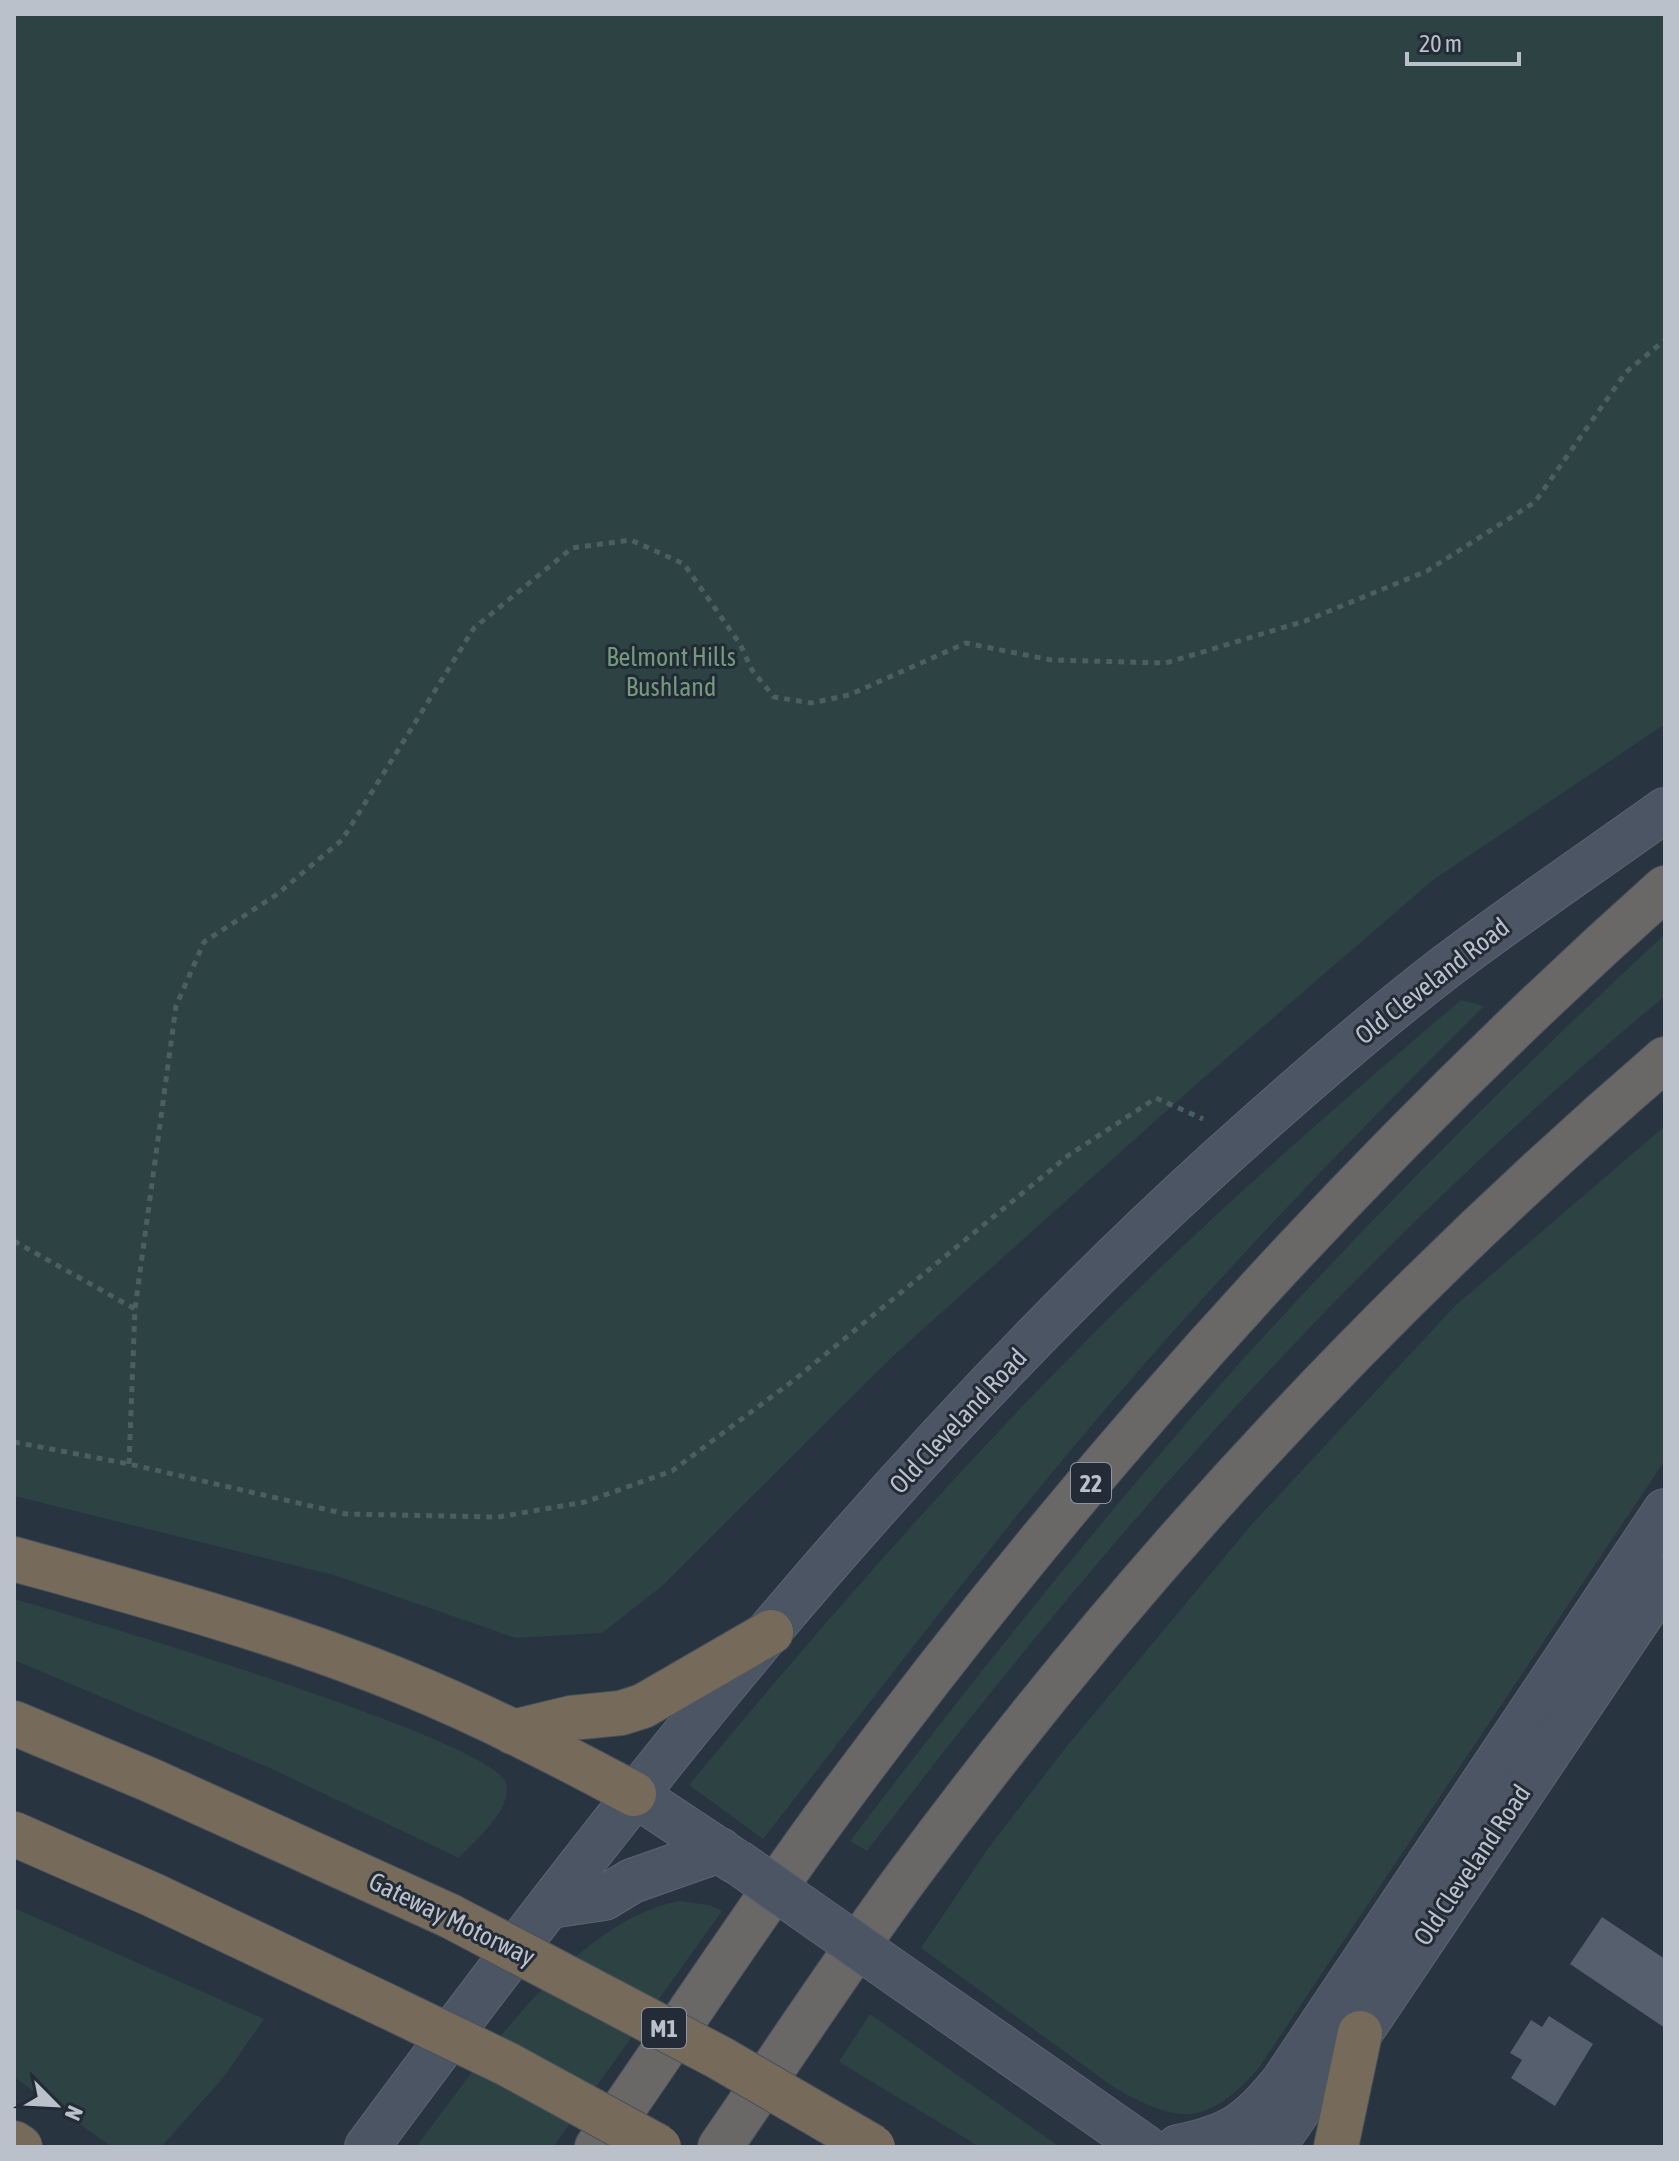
<svg xmlns="http://www.w3.org/2000/svg" width="1679" height="2161" font-family="'Asap Condensed',sans-serif">
<style>
.green{fill:#2c4243}
.building{fill:#555f6e}
.lines{fill:none;stroke-linecap:round;stroke-linejoin:round}
.secondary-casing{stroke:#5b646e;stroke-width:46}
.trunk-casing{stroke:#48515b;stroke-width:46}
.motorway-casing{stroke:#48515b;stroke-width:46}
.path{stroke:#4b5f61;stroke-width:5;stroke-dasharray:6 6;stroke-linecap:butt}
.secondary{stroke:#4c5564;stroke-width:44}
.trunk{stroke:#696866;stroke-width:44}
.motorway{stroke:#766b5b;stroke-width:44}
.secondary-bridge-casing{stroke:#5b646e;stroke-width:46;stroke-linecap:butt}
.motorway-bridge-casing{stroke:#48515b;stroke-width:46;stroke-linecap:butt}
.secondary-bridge{stroke:#4c5564;stroke-width:44}
.motorway-bridge{stroke:#766b5b;stroke-width:44}
.labels{text-anchor:middle;dominant-baseline:central;stroke-width:6;stroke-linejoin:round;paint-order:stroke}
.shield{fill:#222b36;stroke:#8c949e;stroke-width:2}
.shield-label{font-size:24px;font-weight:bold;fill:#bac1cb}
.park-label{font-size:26px;fill:#739a7b;stroke:#222b36}
.street-label{font-size:26px;fill:#bac1cb;stroke:#222b36}
</style>
<rect width="100%" height="100%" fill="#293441"/>
<g class="green">
<polygon points="14,14 1665,14 1665,724 1433,880 1192,1088 893,1356 662,1586 602,1633 516,1638 334,1575 14,1496"/>
<path d="M1665,934V996C1363,1246 1104,1539 867,1851L850,1841C964,1691 1081,1544 1205,1402C1350,1238 1505,1083 1665,934Z"/>
<path d="M1461,1000L1484,1006C1342,1147 1204,1291 1075,1445C968,1573 867,1707 763,1839L689,1785C823,1623 961,1465 1110,1317C1222,1205 1341,1102 1461,1000Z"/>
<path d="M1665,1126V1460L1258,2069C1207,2126 1180,2125 1115,2088L921,1948L987,1850L1063,1751L1253,1523L1455,1306Z"/>
<path d="M14,1599C77,1617 494,1740 506,1783C513,1810 475,1840 459,1858L272,1769L14,1660Z"/>
<path d="M680,1901L709,1905L722,1911L553,2147H416C477,2067 574,1919 680,1901Z"/>
<polygon points="14,1908 264,2019 223,2078 161,2147 112,2147 14,2077"/>
<polygon points="870,2014 1060,2147 980,2147 839,2062"/>
</g>
<g class="building">
<polygon points="1602,1917 1665,1959 1665,2028 1570,1964"/>
<polygon points="1549,2016 1593,2044 1555,2106 1511,2078 1522,2060 1510,2053 1531,2020 1542,2027"/>
</g>
<g class="lines">
<defs>
<g id="secondary">
<polyline points="634,1794 735,1861"/>
<polyline points="550,1906 604,1898 632,1881 720,1850"/>
<polyline points="900,1976 1145,2147"/>
<path d="M367,2147C624,1799 893,1456 1214,1164C1288,1097 1364,1030 1443,969C1515,914 1591,863 1665,810"/>
<path d="M1178,2147C1232,2136 1249,2124 1283,2082L1665,1511"/>
<polyline points="1273,2147 1327,2069 1360,2033 1665,1579"/>
</g>
<g id="trunk">
<path d="M597,2147C673,2038 746,1926 824,1819C1071,1483 1354,1166 1665,888"/>
<path d="M720,2147C782,2057 841,1966 906,1878C1128,1577 1382,1303 1665,1059"/>
</g>
<g id="motorway">
<path d="M14,1559C144,1595 278,1631 403,1682C482,1714 559,1754 634,1794"/>
<polyline points="14,1723 150,1780 450,1916"/>
<polyline points="513,1732 571,1718 621,1713 643,1706 771,1632"/>
<polyline points="14,1834 153,1895 389,2007"/>
<polyline points="14,2143 20,2147"/>
<polyline points="1336,2147 1360,2033"/>
</g>
</defs>
<use href="#secondary" class="secondary-casing"/>
<use href="#trunk" class="trunk-casing"/>
<use href="#motorway" class="motorway-casing"/>
<g class="path">
<polyline points="14,1241 135,1309"/>
<polyline points="14,1442 129,1464 346,1514 498,1517 585,1502 672,1471 794,1380 1069,1155 1156,1098 1203,1119"/>
<polyline points="129,1464 135,1309 176,1006 204,942 276,895 342,840 474,628 572,548 631,540 684,564 740,644 752,670 774,697 811,703 849,695 966,643 1051,660 1166,663 1305,621 1427,571 1535,502 1626,372 1665,340"/>
</g>
<use href="#secondary" class="secondary"/>
<use href="#trunk" class="trunk"/>
<use href="#motorway" class="motorway"/>
<defs>
<polyline id="secondary-bridge" points="736,1861 900,1976"/>
<g id="motorway-bridge">
<polyline points="450,1916 720,2058 873,2147"/>
<polyline points="389,2007 507,2064 659,2147"/>
</g>
</defs>
<use href="#secondary-bridge" class="secondary-bridge-casing"/>
<use href="#motorway-bridge" class="motorway-bridge-casing"/>
<use href="#secondary-bridge" class="secondary-bridge"/>
<use href="#motorway-bridge" class="motorway-bridge"/>
</g>
<g class="labels">
<g class="shield">
<rect x="1071" y="1463" width="40" height="40" rx="6"/>
<rect x="642" y="2008" width="44" height="40" rx="6"/>
</g>
<g class="shield-label">
<text x="1091" y="1483">22</text>
<text x="664" y="2028">M1</text>
</g>
<g class="park-label">
<text x="671" y="657">Belmont Hills<tspan x="671" dy="30">Bushland</tspan></text>
</g>
<g class="street-label">
<text transform="translate(1432 981) rotate(-38)">Old Cleveland Road</text>
<text transform="translate(958 1421) rotate(-47)">Old Cleveland Road</text>
<text transform="translate(1472 1865) rotate(-56)">Old Cleveland Road</text>
<text transform="translate(452 1919) rotate(26)">Gateway Motorway</text>
</g>
</g>
<rect width="1679" height="2161" fill="none" stroke="#bac1cb" stroke-width="32"/>
<g transform="translate(56 2105) rotate(114)" stroke="#222b36" stroke-width="6" paint-order="stroke">
<path d="M0-6L14 30L0 20L-14 30Z" fill="#bac1cb"/>
<text y="-12" font-size="22" font-weight="bold" text-anchor="middle" fill="#bac1cb">N</text>
</g>
<path d="M1407 52v12h112v-12" fill="none" stroke="#bac1cb" stroke-width="4"/>
<text x="1419" y="52" font-size="24" fill="#bac1cb" stroke="#222b36" stroke-width="6" paint-order="stroke">20 m</text>
</svg>
